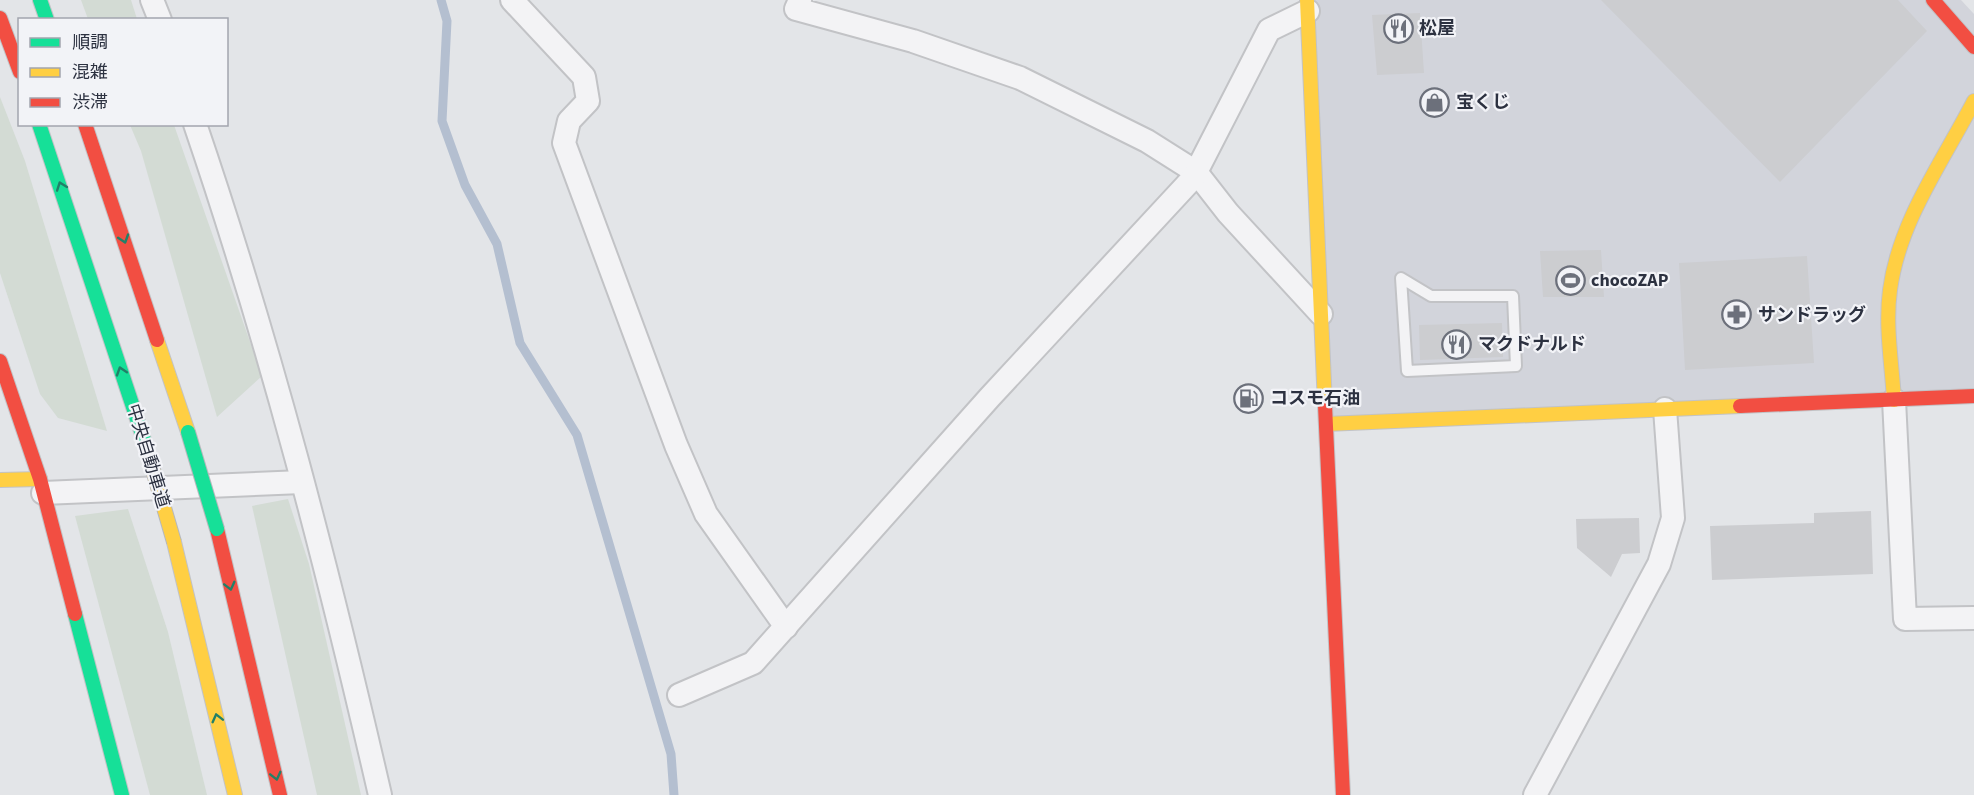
<svg xmlns="http://www.w3.org/2000/svg" width="1974" height="795" font-family="'Source Sans 3','Noto Sans JP',sans-serif">
<style>
.built{fill:#d2d4db}
.green{fill:#d3dbd4}
.lines{fill:none;stroke-linecap:round;stroke-linejoin:round}
.stream{stroke:#b4bfd0;stroke-width:9}
.building{fill:#cccdd0}
.lane-casing{stroke:#c2c3c6;stroke-width:14}
.street-casing{stroke:#c2c3c6;stroke-width:26}
.fast-casing{stroke:#c2c3c6;stroke-width:16}
.slow-casing{stroke:#c2c3c6;stroke-width:16}
.jam-casing{stroke:#c2c3c6;stroke-width:16}
.lane{stroke:#f3f3f5;stroke-width:10}
.street{stroke:#f3f3f5;stroke-width:22}
.fast{stroke:#16e098;stroke-width:14}
.slow{stroke:#ffcf43;stroke-width:14}
.jam{stroke:#f24e42;stroke-width:14}
.fast-bridge-casing{stroke:#b6b8bc;stroke-width:16;stroke-linecap:butt}
.slow-bridge-casing{stroke:#b6b8bc;stroke-width:16;stroke-linecap:butt}
.fast-bridge{stroke:#16e098;stroke-width:14}
.slow-bridge{stroke:#ffcf43;stroke-width:14}
.oneway{stroke:#228068}
.labels{text-anchor:middle;dominant-baseline:central;stroke-width:4.5;stroke-linejoin:round;paint-order:stroke}
.poi-label{font-size:18px;font-weight:bold;fill:#2c3140;stroke:#f2f3f7;text-anchor:start}
.street-label{font-size:18px;fill:#2c3140;stroke:#f2f3f7}
</style>
<rect width="100%" height="100%" fill="#e3e5e8"/>
<polygon class="built" points="1307,0 1961,0 1974,14 1974,396 1326,424"/>
<g class="green">
<polygon points="81,0 131,0 137,19 88,19"/>
<polygon points="0,97 25,161 107,431 58,418 40,394 0,273"/>
<polygon points="130,125 174,125 262,376 217,417 141,151"/>
<polygon points="288,499 309,564 361,795 317,795 252,506"/>
<polygon points="128,509 168,632 207,795 150,795 75,516"/>
</g>
<g class="lines">
<polyline class="stream" points="441,0 447,21 442,121 465,185 497,244 520,343 577,435 671,754 674,795"/>
</g>
<g class="building">
<polygon points="1601,0 1898,0 1927,31 1780,182"/>
<polygon points="1420,13 1424,73 1377,75 1372,15"/>
<polygon points="1443,89 1444,107 1424,107 1423,90"/>
<polygon points="1601,250 1604,297 1543,297 1540,251"/>
<polygon points="1807,256 1814,363 1685,370 1679,263"/>
<polygon points="1502,323 1503,357 1420,360 1419,325"/>
<polygon points="1871,511 1873,574 1712,580 1710,526 1814,523 1814,513"/>
<polygon points="1639,518 1640,553 1622,554 1611,577 1577,548 1576,519"/>
</g>
<g class="lines">
<defs>
<polygon id="lane" points="1401,278 1431,296 1513,296 1516,366 1407,371"/>
<g id="street">
<polyline points="152,0 160,20"/>
<polyline points="512,0 584,77 588,101 569,121 564,143 676,445 706,514 786,627"/>
<polyline points="800,0 796,9 913,41 1020,78 1147,141 1196,172 1228,213 1321,314"/>
<path d="M195,124C270,344 328,569 380,795"/>
<polyline points="1894,400 1905,619 1974,618"/>
<polyline points="43,493 302,482"/>
<polyline points="679,695 753,663 990,397 1193,178 1269,30 1308,11"/>
<polyline points="1535,795 1659,564 1673,518 1665,409"/>
</g>
<g id="fast">
<polyline points="40,0 47,20"/>
<polyline points="39,124 146,446"/>
<polyline points="75,614 122,795"/>
</g>
<g id="slow">
<polyline points="1307,0 1325,405"/>
<polyline points="157,340 188,432"/>
<path d="M1894,400C1892,364 1885,326 1890,290C1899,221 1943,161 1974,101"/>
<polyline points="1326,424 1740,406"/>
<polyline points="0,480 40,479"/>
<polyline points="174,542 235,795"/>
</g>
<g id="jam">
<polyline points="1933,0 1974,47"/>
<polyline points="0,18 20,72"/>
<polyline points="85,124 157,340"/>
<polyline points="0,361 40,479 75,614"/>
<polyline points="1325,405 1343,795"/>
<polyline points="1740,406 1974,396"/>
<polyline points="217,529 280,795"/>
</g>
</defs>
<use href="#lane" class="lane-casing"/>
<use href="#street" class="street-casing"/>
<use href="#fast" class="fast-casing"/>
<use href="#slow" class="slow-casing"/>
<use href="#jam" class="jam-casing"/>
<use href="#lane" class="lane"/>
<use href="#street" class="street"/>
<use href="#fast" class="fast"/>
<use href="#slow" class="slow"/>
<use href="#jam" class="jam"/>
<defs>
<polyline id="fast-bridge" points="188,432 217,529"/>
<polyline id="slow-bridge" points="146,446 174,542"/>
</defs>
<use href="#fast-bridge" class="fast-bridge-casing"/>
<use href="#slow-bridge" class="slow-bridge-casing"/>
<use href="#fast-bridge" class="fast-bridge"/>
<use href="#slow-bridge" class="slow-bridge"/>
</g>
<defs><path id="oneway-chevron" d="M-2-3.5L2.5 0L-2 3.5" fill="none" stroke-width="1.6" stroke-linecap="round" stroke-linejoin="round" transform="scale(1.5)"/></defs>
<g class="oneway">
<use href="#oneway-chevron" transform="translate(61 186) rotate(-110)"/>
<use href="#oneway-chevron" transform="translate(124 239) rotate(72)"/>
<use href="#oneway-chevron" transform="translate(121 371) rotate(-108)"/>
<use href="#oneway-chevron" transform="translate(230 586) rotate(76)"/>
<use href="#oneway-chevron" transform="translate(217 718) rotate(-104)"/>
<use href="#oneway-chevron" transform="translate(276 776) rotate(76)"/>
</g>
<defs>
<symbol id="restaurant-ring" viewBox="-11 -11 22 22"><circle r="9.5" fill="#f2f3f7" stroke="#6c707b" stroke-width="1.5"/><path d="M-5-6h1v4h1v-4h1v4h1v-4h1v5L-1.5 .5V6h-2V.5L-5-1ZM5-6V6H3V1.5H1.5Q1.5-4 5-6Z" fill="#6c707b"/></symbol>
<symbol id="shop-ring" viewBox="-11 -11 22 22"><circle r="9.5" fill="#f2f3f7" stroke="#6c707b" stroke-width="1.5"/><path d="M-5-2.5h2.3a2.7 3.5 0 0 1 5.4 0H5L5.5 6h-11ZM-1.5-2.5h3a1.5 2.3 0 0 0-3 0Z" fill="#6c707b"/></symbol>
<symbol id="stadium-ring" viewBox="-11 -11 22 22"><circle r="9.5" fill="#f2f3f7" stroke="#6c707b" stroke-width="1.5"/><path d="M0-5a6.5 5 0 1 0 0 10a6.5 5 0 1 0 0-10ZM-3.5-1.8h7v3.6h-7Z" fill="#6c707b"/></symbol>
<symbol id="pharmacy-ring" viewBox="-11 -11 22 22"><circle r="9.5" fill="#f2f3f7" stroke="#6c707b" stroke-width="1.5"/><path d="M-2-6h4v4h4v4h-4v4h-4v-4h-4v-4h4Z" fill="#6c707b"/></symbol>
<symbol id="fuel-ring" viewBox="-11 -11 22 22"><circle r="9.5" fill="#f2f3f7" stroke="#6c707b" stroke-width="1.5"/><path d="M-5.5-6h7V0h2V4h1.3V-2.5L3-4.5l.8-.8L6-3V5H2.5V1h-1V6h-7ZM-4.2-4.7v3.2H.2V-4.7Z" fill="#6c707b"/></symbol>
</defs>
<g fill-rule="evenodd">
<use href="#restaurant-ring" x="1382" y="12" width="33" height="33"/>
<use href="#shop-ring" x="1418" y="86" width="33" height="33"/>
<use href="#stadium-ring" x="1554" y="264" width="33" height="33"/>
<use href="#pharmacy-ring" x="1720" y="298" width="33" height="33"/>
<use href="#restaurant-ring" x="1440" y="328" width="33" height="33"/>
<use href="#fuel-ring" x="1232" y="382" width="33" height="33"/>
</g>
<g class="labels">
<g class="poi-label">
<text x="1419" y="28">松屋</text>
<text x="1456" y="102">宝くじ</text>
<text x="1591" y="280">chocoZAP</text>
<text x="1758" y="315">サンドラッグ</text>
<text x="1478" y="344">マクドナルド</text>
<text x="1270" y="398">コスモ石油</text>
</g>
<g class="street-label">
<text transform="translate(148 456) rotate(73)">中央自動車道</text>
</g>
</g>
<rect x="18" y="18" width="210" height="108" fill="#f2f3f7" stroke="#a3a5ae" stroke-width="1.5"/>
<rect x="30" y="38" width="30" height="9" fill="#16e098" stroke="#a3a5ae" stroke-width="1.5"/>
<text x="72" y="48" font-size="18" fill="#2c3140">順調</text>
<rect x="30" y="68" width="30" height="9" fill="#ffcf43" stroke="#a3a5ae" stroke-width="1.5"/>
<text x="72" y="78" font-size="18" fill="#2c3140">混雑</text>
<rect x="30" y="98" width="30" height="9" fill="#f24e42" stroke="#a3a5ae" stroke-width="1.5"/>
<text x="72" y="108" font-size="18" fill="#2c3140">渋滞</text>
</svg>
